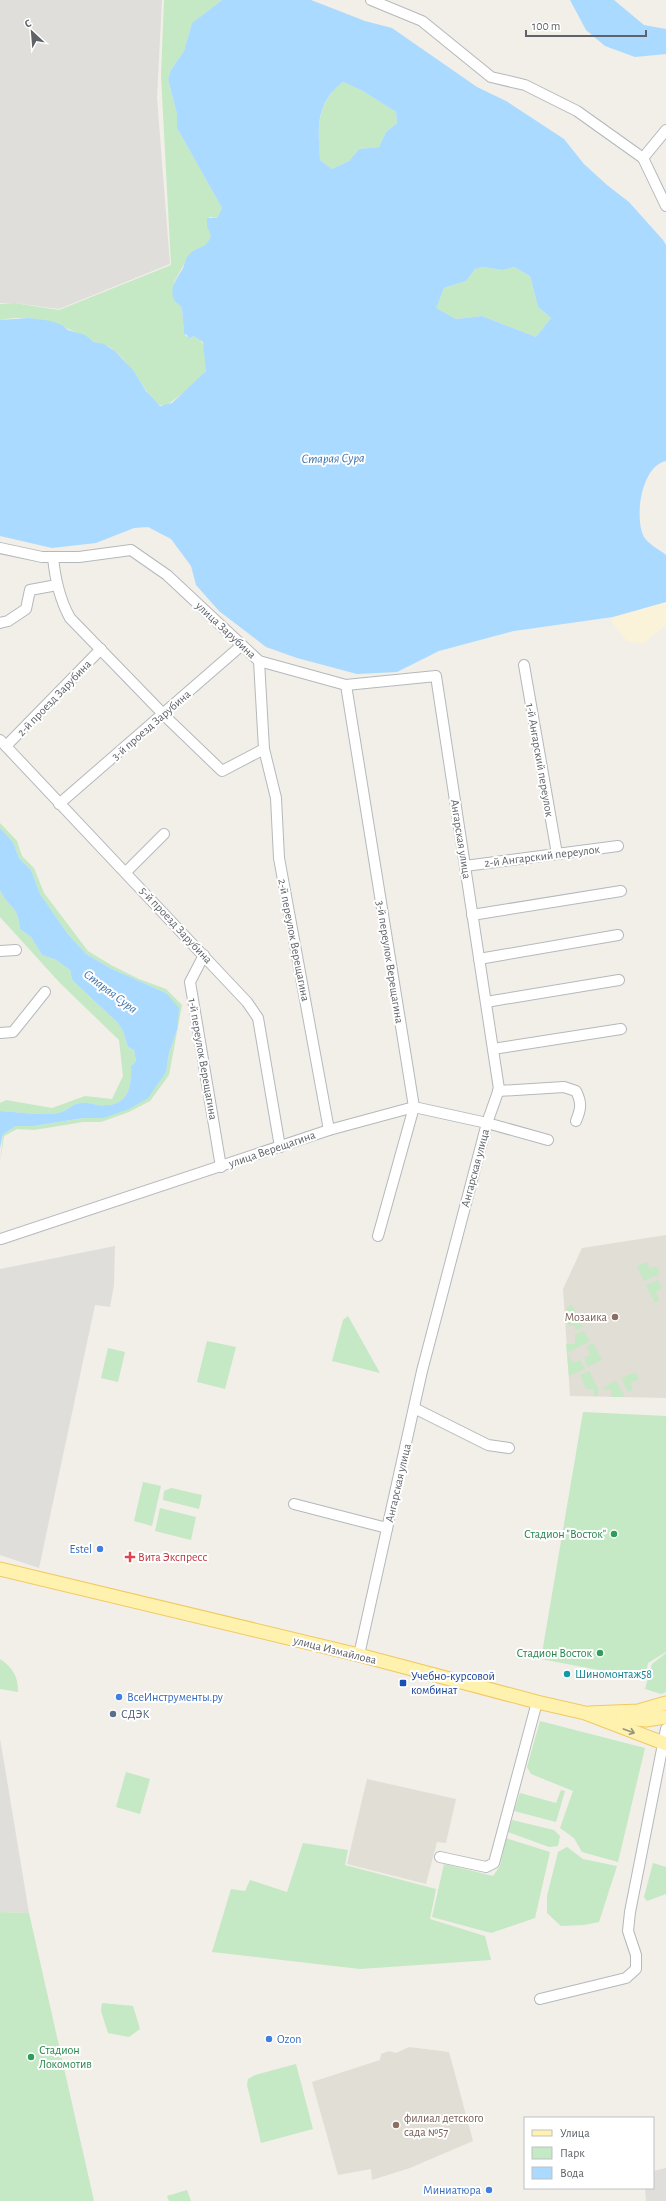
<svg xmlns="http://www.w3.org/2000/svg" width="666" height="2201" font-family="'Alegreya Sans',sans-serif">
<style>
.industrial{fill:#e0deda}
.education{fill:#e1ded6}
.green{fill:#c5e8c5}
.sand{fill:#fbf3d9}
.water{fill:#aadaff;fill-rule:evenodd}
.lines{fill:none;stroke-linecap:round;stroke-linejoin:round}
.minor-casing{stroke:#b5b8bc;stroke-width:12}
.major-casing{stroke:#f2c960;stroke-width:15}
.minor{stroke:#fff;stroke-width:10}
.major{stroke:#fff2af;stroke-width:13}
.oneway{stroke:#979581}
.education-dot{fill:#8d6e63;stroke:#fff;stroke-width:1.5}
.leisure-dot{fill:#2e9e5b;stroke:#fff;stroke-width:1.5}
.shop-dot{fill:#3f7fe0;stroke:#fff;stroke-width:1.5}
.health-dot{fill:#e0444e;stroke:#fff;stroke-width:1.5}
.culture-dot{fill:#0f9aa8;stroke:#fff;stroke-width:1.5}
.transit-dot{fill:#1a4fb4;stroke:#fff;stroke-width:1.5}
.service-dot{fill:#5c6f8a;stroke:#fff;stroke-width:1.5}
.labels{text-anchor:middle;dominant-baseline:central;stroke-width:4;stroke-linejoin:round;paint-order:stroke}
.street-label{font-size:12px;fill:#5f6368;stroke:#fff}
.education-label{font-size:12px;fill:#785e54;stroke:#fff;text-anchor:end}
.leisure-label{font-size:12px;fill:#27864d;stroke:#fff;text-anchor:end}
.shop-label{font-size:12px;fill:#366cbe;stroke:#fff;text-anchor:end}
.health-label{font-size:12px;fill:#be3a42;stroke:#fff;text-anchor:start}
.culture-label{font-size:12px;fill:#0d838f;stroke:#fff;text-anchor:start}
.transit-label{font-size:12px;fill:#164399;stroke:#fff;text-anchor:start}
.service-label{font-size:12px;fill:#4e5e75;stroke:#fff;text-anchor:start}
.water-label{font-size:13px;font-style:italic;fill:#4174aa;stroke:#fff}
</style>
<rect width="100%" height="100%" fill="#f1efe8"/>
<g class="industrial">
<polygon points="0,0 162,0 157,98 170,264 59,309 14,303 0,303"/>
<polygon points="115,1246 114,1285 110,1307 95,1305 39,1568 0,1555 0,1269"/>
<polygon points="0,1739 1,1744 29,1913 0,1912"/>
<polygon points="666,2168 666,2201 646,2201 645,2188 653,2188 653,2171"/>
</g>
<g class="education">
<polygon points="666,1235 666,1398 570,1396 563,1289 582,1248"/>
<polygon points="367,1779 456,1799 446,1843 437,1842 426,1884 347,1864"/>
<polygon points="409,2047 449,2052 473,2141 410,2168 372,2180 371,2169 338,2175 312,2082 380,2060 381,2054 389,2051 396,2053"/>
</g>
<g class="green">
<path d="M164,0H222L192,23L184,51L171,70L168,79L177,114V128L222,208L217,218L209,217L212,235L209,241L206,246L188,257L174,282L173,297L182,308L184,334L190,339L194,336C207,340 208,360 206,371L193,385L166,406L156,404C142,386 132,366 115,351C108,344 100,345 93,341C64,325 34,313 0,320V304L14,303L59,310L171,265L161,76Z"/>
<path d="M343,82L363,91L396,112L397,123L386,132L379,147L359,149L349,161L332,169L320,160C318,127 315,105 343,82Z"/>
<polygon points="482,267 503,270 514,267 530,276 538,307 551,318 536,337 482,316 456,319 435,308 444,288 466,281 475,269"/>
<polygon points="0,823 17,841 22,856 34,868 44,893 88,951 111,965 139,979 166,989 182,1005 169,1075 150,1101 129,1112 101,1122 83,1122 34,1130 17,1129 4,1136 0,1162 3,1134 16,1126 34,1126 83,1118 103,1118 166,1072 169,1053 177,1030 166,993 110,968 86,954 67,933 40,894 31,870 19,858 13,842 0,828"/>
<path d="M0,890C8,908 18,904 20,929L31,937L42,955L56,960L70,970L72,980L117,1022L123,1031L128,1047L134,1050L136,1061L131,1066C132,1090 127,1108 98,1105C93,1104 86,1102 80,1103C72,1104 66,1112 58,1113C39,1116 19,1112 0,1111V1103L6,1100L52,1108L85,1096L112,1099L123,1076L119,1040L60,983L0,917Z"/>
<polygon points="647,1262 650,1269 656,1266 660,1274 644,1281 637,1266"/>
<polygon points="658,1280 662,1288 656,1292 659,1301 655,1303 646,1285"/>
<polygon points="572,1305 583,1327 575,1331 575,1326 568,1326 567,1307"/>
<polygon points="348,1316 380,1373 332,1361 343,1320"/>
<polygon points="584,1331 590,1341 567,1353 573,1363 580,1360 585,1369 569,1376 566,1344 575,1344 575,1335"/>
<polygon points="207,1341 236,1347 225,1389 197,1382"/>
<polygon points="593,1343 602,1360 588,1367 584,1358 590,1355 587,1347"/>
<polygon points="108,1348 125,1352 118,1382 101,1378"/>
<polygon points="589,1371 598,1389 598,1396 594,1396 594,1389 586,1389 580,1375"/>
<polygon points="635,1372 639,1379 630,1383 633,1389 628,1392 621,1378"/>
<polygon points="616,1380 625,1397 611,1397 611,1390 601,1389"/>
<polygon points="583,1412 666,1416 666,1652 648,1663 645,1679 541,1659"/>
<polygon points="143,1482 161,1486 152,1526 134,1521"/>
<polygon points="171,1488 202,1495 199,1509 163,1500 164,1491"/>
<polygon points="160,1508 196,1517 191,1540 155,1531"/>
<polygon points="666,1653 666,1692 661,1694 645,1689 652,1664"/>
<path d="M0,1659C13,1668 18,1676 18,1692L0,1689Z"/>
<polygon points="540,1721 645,1748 618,1862 582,1852 574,1838 560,1828 573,1791 531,1774 527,1767"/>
<polygon points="126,1772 150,1779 140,1814 116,1807"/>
<polygon points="561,1790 565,1791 556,1822 514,1811 520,1793 556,1803"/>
<polygon points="512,1820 554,1830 560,1836 558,1846 549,1847 508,1832"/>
<polygon points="506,1838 550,1852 535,1918 491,1933 432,1917 444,1864 493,1876 500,1866"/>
<polygon points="303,1843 348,1850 345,1865 436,1889 430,1919 485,1936 491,1960 360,1969 212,1952 231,1889 245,1891 250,1880 287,1892"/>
<polygon points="567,1847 583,1859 617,1866 599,1922 584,1925 561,1926 547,1913 547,1896 558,1852"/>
<polygon points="653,1863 666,1867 666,1894 647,1901 644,1897"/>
<polygon points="0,1912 29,1913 94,2201 0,2201"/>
<polygon points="102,2003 133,2006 140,2029 129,2037 108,2033 101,2011"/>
<polygon points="296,2064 313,2129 261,2143 247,2085 248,2079 255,2075"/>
<polygon points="187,2190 191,2201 169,2201 167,2196"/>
</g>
<polygon class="sand" points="666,602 666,625 643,644 627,641 611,621 613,617"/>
<g class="water">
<path d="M222,0H311L365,21L392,28L477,87L506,101L564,139L584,164L607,185L629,202L663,240L666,245V461C641,466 634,518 644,537C648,544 660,550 666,555V602L613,617L514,631L439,651L397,672L357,674L297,658L266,647L219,611L196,585L191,566L171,539L148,527L134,528L96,543L52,548L0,536V320L29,318L51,321L62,325L68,330L85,335L94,342L104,344L115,351L133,370L146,391L160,406L172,403L206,371L203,342L194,336L189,339L187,335L184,334L182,308L174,300C169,286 177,279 183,268C185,263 186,256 192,252C201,246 208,247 211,235L207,226V218H217L222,208L177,128V114L168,79L171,70L184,51L192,23ZM343,82L363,91L396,112L397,123L386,132L379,147L359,149L349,161L332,169L320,160C318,127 315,104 343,82ZM482,267L503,270L514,267L530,276L538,307L551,318L536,337L482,316L456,319L436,308L444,288L466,281L475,269Z"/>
<polygon points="570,0 614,0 644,25 666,29 666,54 635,57 605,46 586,30"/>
<path d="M0,828L13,842L19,858L31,870L40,894L67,933L86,954L110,968L166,993L179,1008L177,1030L169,1053L166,1072L148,1098L129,1109L103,1118H83L34,1126H16L3,1134L0,1148V1111C19,1112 39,1116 58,1113C66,1112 72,1104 80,1103C86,1102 93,1104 98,1105C127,1108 132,1090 131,1066L136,1061L134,1050L128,1047L123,1031L117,1022L72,980L70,970L56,960L42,955L31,937L20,929C18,904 8,908 0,890Z"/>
</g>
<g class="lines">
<defs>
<g id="minor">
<polyline points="371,0 422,21 491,77 525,85 577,111 643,158 666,206"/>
<polyline points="643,158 666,130"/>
<polyline points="0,548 42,557 79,557 131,550 167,575 259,661 346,685 436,676 499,1089 487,1123 422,1371 359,1655"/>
<path d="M53,557C55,579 59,598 70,618L169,720L222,771L264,749"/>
<polyline points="0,623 8,621 26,609 30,590 57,585"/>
<polyline points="259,661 264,749 276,798 279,858 329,1130"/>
<polyline points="524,665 557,854"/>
<polyline points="346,685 414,1107 378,1236"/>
<polyline points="0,740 247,1002 258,1018 280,1147"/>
<polyline points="6,746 101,649"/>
<polyline points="59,804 242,645"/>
<polyline points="465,866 618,846"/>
<polyline points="126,872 164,834"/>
<polyline points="472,915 621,891"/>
<polyline points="0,951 16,950"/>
<polyline points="204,955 190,982 221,1167"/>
<polyline points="479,959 618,935"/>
<polyline points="486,1002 619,980"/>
<polyline points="0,1033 13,1032 45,992"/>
<polyline points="493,1049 621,1029"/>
<path d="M498,1091L564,1087L576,1091C582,1103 581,1109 576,1121"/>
<polyline points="1,1239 329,1130 414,1107 487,1123 548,1140"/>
<polyline points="414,1408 488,1445 509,1448"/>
<polyline points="294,1504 387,1528"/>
<polyline points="440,1857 486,1867 494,1863 537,1702"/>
<polyline points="540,1999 626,1978 636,1969 636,1955 628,1931 630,1912 666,1729"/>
</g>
<g id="major">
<polyline points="0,1569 359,1655 537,1702 585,1713 666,1744"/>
<polyline points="589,1713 638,1711 666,1703"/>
<polyline points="624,1718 646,1720 666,1717"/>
</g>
</defs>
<use href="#minor" class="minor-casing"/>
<use href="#major" class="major-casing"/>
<use href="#minor" class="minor"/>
<use href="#major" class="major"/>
</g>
<defs><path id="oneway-shaft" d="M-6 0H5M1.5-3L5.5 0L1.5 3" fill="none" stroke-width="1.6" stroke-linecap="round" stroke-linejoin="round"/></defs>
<use class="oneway" href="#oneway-shaft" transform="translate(629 1731) rotate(20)"/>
<g class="education-dot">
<circle cx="615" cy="1317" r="4"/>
<circle cx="396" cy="2125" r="4"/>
</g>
<g class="leisure-dot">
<circle cx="614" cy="1534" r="4"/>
<circle cx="600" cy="1653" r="4"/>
<circle cx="31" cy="2057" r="4"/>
</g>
<g class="shop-dot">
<circle cx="100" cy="1549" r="4"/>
<circle cx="119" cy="1697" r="4"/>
<circle cx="269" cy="2039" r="4"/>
<circle cx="489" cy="2190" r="4"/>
</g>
<path class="health-dot" d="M128 1551h4v4h4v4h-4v4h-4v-4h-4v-4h4z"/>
<circle class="culture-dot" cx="567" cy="1674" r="4"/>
<rect class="transit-dot" x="399" y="1679" width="8" height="8" rx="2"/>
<circle class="service-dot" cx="113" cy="1714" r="4"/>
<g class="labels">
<g class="street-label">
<text transform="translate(226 630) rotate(43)">улица Зарубина</text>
<text transform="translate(54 698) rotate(-46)">2-й проезд Зарубина</text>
<text transform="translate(151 725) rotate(-41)">3-й проезд Зарубина</text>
<text transform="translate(540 760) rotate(80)">1-й Ангарский переулок</text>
<text transform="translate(461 839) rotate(81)">Ангарская улица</text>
<text transform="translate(542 856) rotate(-7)">2-й Ангарский переулок</text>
<text transform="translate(176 925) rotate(47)">5-й проезд Зарубина</text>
<text transform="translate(294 940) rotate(79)">2-й переулок Верещагина</text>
<text transform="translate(390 962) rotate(81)">3-й переулок Верещагина</text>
<text transform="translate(203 1059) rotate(80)">1-й переулок Верещагина</text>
<text transform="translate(272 1149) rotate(-19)">улица Верещагина</text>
<text transform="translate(475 1168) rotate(-75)">Ангарская улица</text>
<text transform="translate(398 1483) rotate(-77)">Ангарская улица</text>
<text transform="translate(335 1650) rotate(14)">улица Измайлова</text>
</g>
<g class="education-label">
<text x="607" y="1317">Мозаика</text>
<text x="404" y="2118" text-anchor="start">филиал детского<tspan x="404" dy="14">сада №57</tspan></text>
</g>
<g class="leisure-label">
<text x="606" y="1534">Стадион "Восток"</text>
<text x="592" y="1653">Стадион Восток</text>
<text x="39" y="2050" text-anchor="start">Стадион<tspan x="39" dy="14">Локомотив</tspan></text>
</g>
<g class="shop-label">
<text x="92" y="1549">Estel</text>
<text x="127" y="1697" text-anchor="start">ВсеИнструменты.ру</text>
<text x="277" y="2039" text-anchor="start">Ozon</text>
<text x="481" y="2190">Миниатюра</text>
</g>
<g class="health-label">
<text x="138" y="1557">Вита Экспресс</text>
</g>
<g class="culture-label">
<text x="575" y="1674">Шиномонтаж58</text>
</g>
<g class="transit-label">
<text x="411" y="1676">Учебно-курсовой<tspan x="411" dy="14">комбинат</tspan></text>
</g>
<g class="service-label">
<text x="121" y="1714">СДЭК</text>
</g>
<g class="water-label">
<text transform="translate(333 459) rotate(-1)">Старая Сура</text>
<text transform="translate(110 992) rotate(37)">Старая Сура</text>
</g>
</g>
<rect x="524" y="2117" width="130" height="72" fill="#ffffff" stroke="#bfc1c3"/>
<rect x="532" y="2130" width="20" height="6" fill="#fff2af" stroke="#bfc1c3"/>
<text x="560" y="2137" font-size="12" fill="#5f6368">Улица</text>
<rect x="532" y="2147" width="20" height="12" fill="#c5e8c5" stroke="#bfc1c3"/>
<text x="560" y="2157" font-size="12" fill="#5f6368">Парк</text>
<rect x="532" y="2167" width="20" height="12" fill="#aadaff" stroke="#bfc1c3"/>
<text x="560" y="2177" font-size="12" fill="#5f6368">Вода</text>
<g transform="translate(32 32) rotate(334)" stroke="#ffffff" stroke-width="3" paint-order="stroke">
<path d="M0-3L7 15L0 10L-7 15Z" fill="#5f6368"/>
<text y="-6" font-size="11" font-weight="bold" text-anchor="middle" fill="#5f6368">С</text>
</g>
<path d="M526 30v6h120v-6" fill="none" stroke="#5f6368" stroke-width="2"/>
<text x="532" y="30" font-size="12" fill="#5f6368" stroke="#ffffff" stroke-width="3" paint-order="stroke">100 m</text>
</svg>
